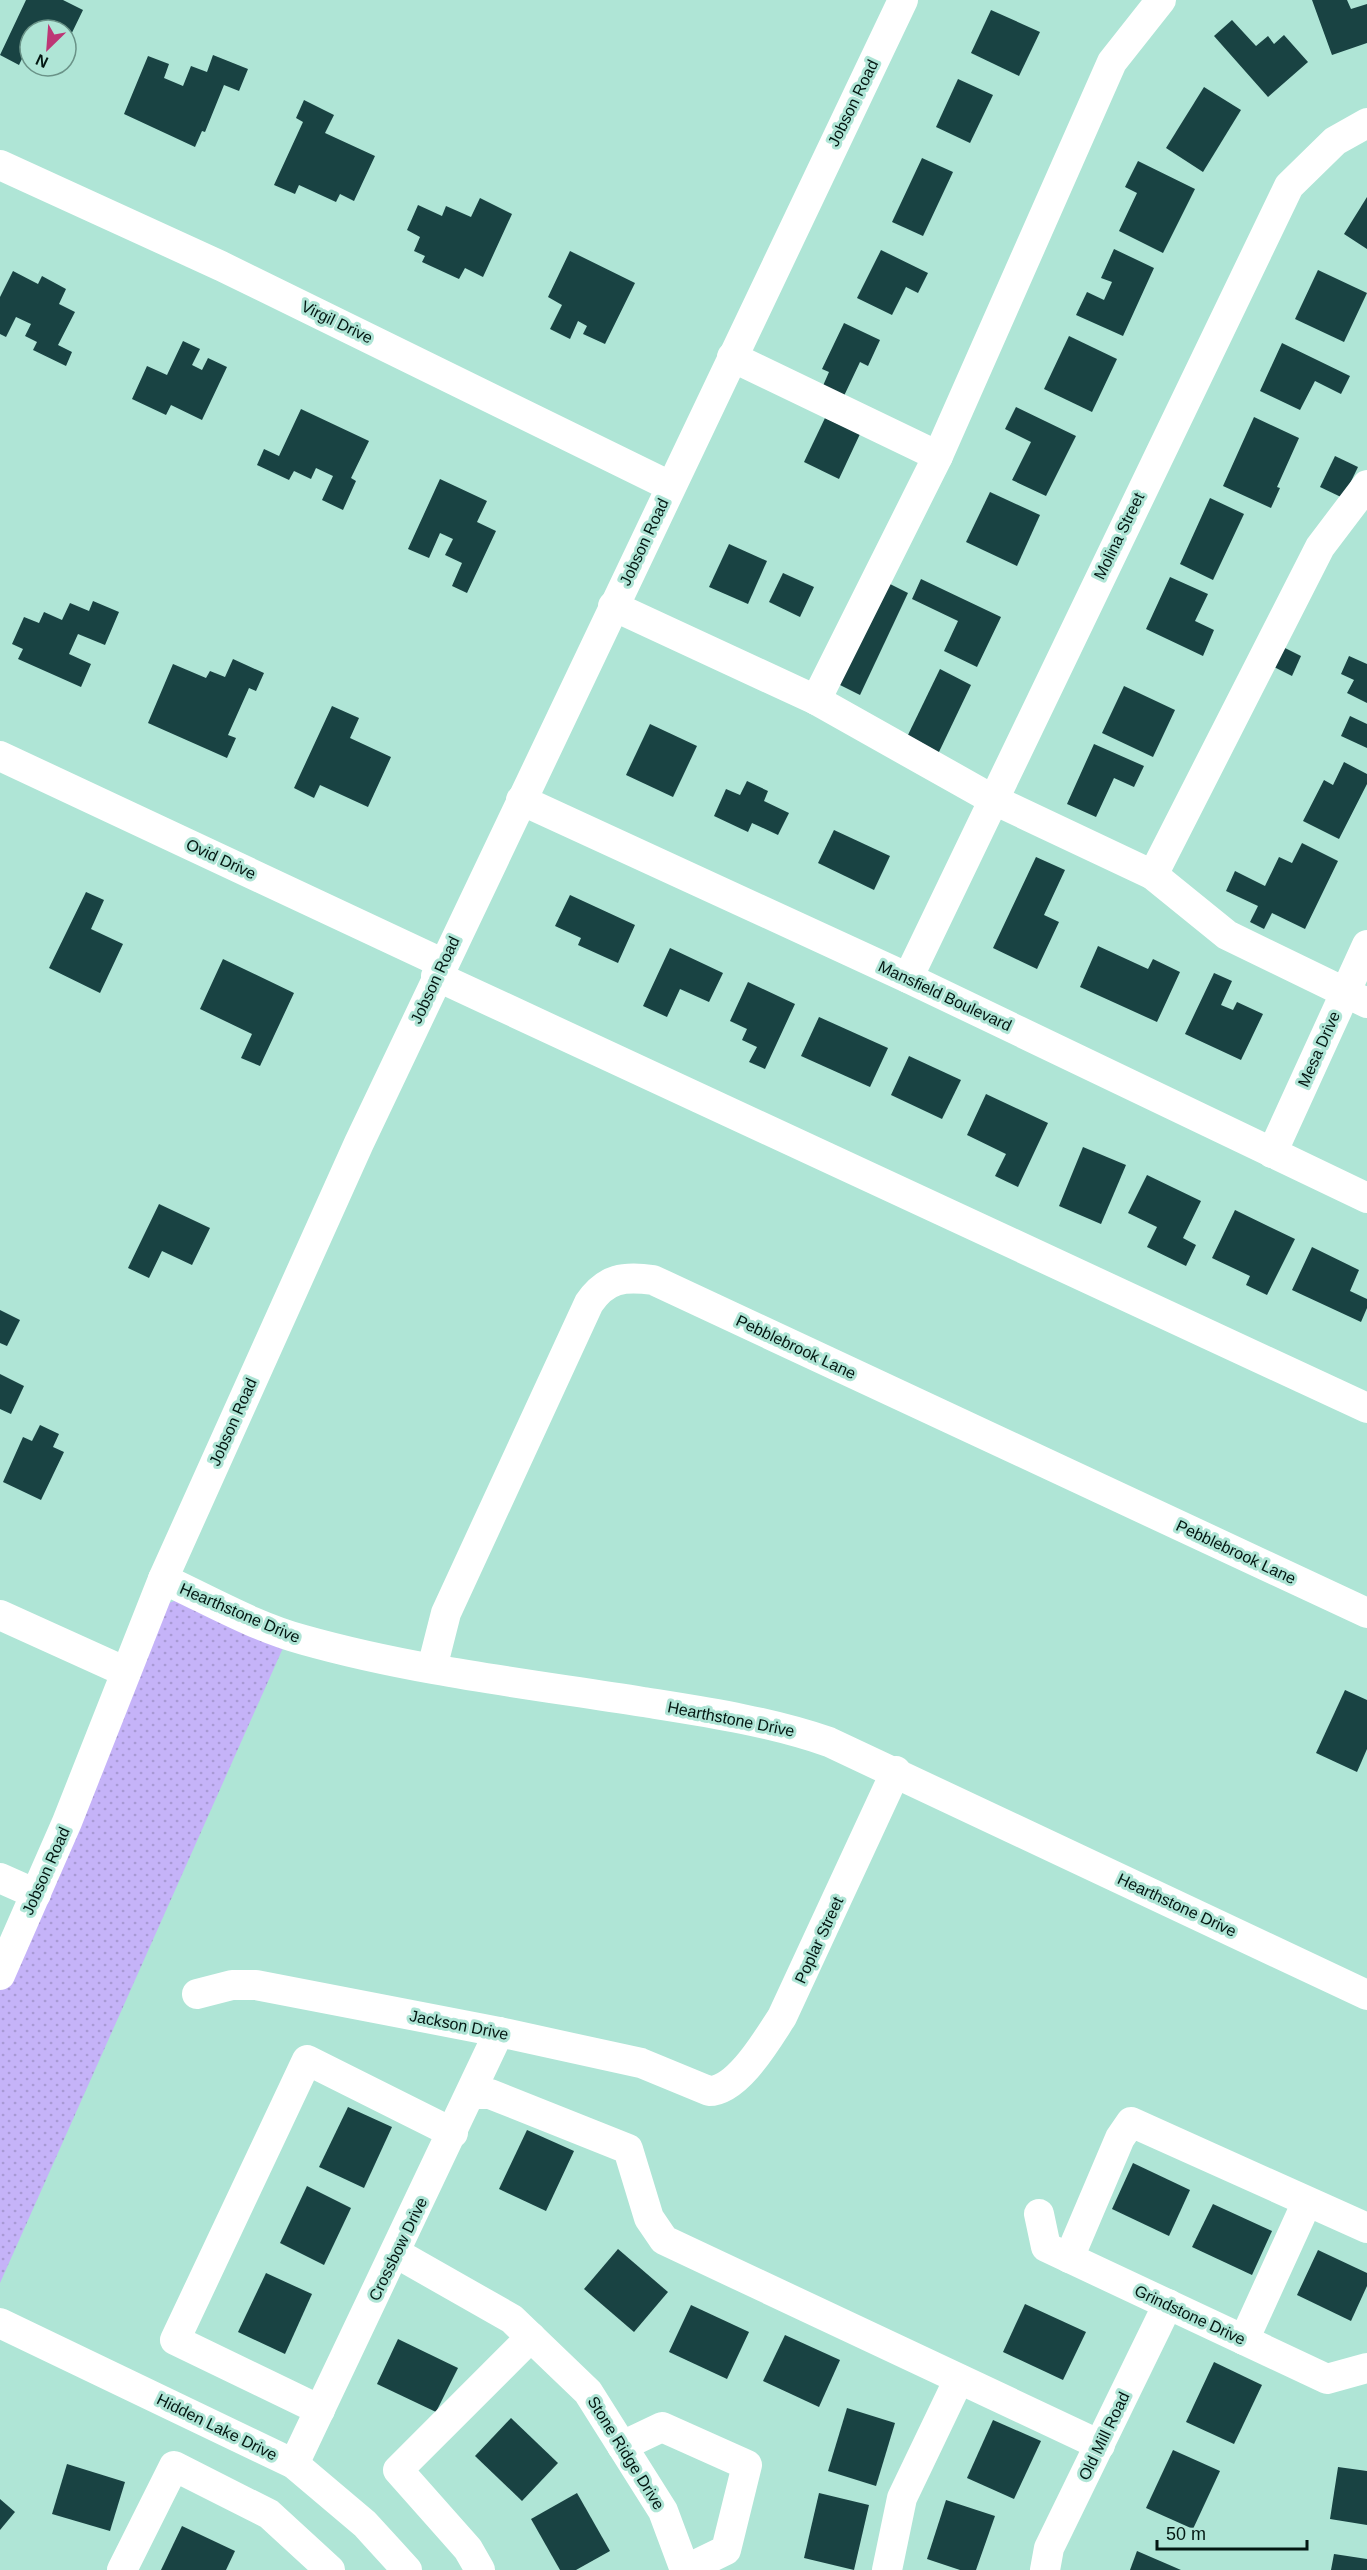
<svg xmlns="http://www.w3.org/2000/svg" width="1367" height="2570" font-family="Helvetica,sans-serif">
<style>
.park{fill:url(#park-dots)}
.building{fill:#194343}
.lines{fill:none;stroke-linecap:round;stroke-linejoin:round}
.minor{stroke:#fff;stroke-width:30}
.labels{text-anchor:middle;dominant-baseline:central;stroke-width:6;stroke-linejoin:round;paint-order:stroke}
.street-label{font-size:16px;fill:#031712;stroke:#afe5d6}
</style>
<defs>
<pattern id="park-dots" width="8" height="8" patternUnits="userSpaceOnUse" patternTransform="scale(1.5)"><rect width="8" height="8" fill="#c5b3f8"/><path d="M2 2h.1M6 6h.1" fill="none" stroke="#a899d4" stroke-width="1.8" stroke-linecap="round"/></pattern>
</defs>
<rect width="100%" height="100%" fill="#afe5d6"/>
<polygon class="park" points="177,1600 283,1648 0,2283 0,1984 169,1603"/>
<g class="building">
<polygon points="26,0 63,0 83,10 66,45 66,30 30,30 30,42 19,65 0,55"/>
<polygon points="1312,0 1347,0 1351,9 1367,4 1367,43 1332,55"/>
<polygon points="991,10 1040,32 1019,76 971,53"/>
<polygon points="1232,20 1256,46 1268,36 1274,44 1284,35 1308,62 1268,97 1214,36"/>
<polygon points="213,55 248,69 239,91 224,85 205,132 202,131 195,147 124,114 148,56 169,64 164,78 183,86 191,66 207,72"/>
<polygon points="958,79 993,95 970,143 936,127"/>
<polygon points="1204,87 1241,110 1203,172 1166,148"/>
<polygon points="304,100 334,115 325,133 375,156 354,201 340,194 336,202 299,185 295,194 274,185 303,122 296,118"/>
<polygon points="922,158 953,172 923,236 892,222"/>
<polygon points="1138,161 1195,189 1163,253 1119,231 1137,193 1125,187"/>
<polygon points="1367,197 1367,249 1344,234"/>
<polygon points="480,198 512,214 483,277 465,268 459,279 422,262 425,256 414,251 420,237 407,230 418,205 442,216 446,206 471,217"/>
<polygon points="1114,249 1154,268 1123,336 1076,315 1087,292 1104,300 1112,282 1101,278"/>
<polygon points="881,250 928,273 918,293 906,287 892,315 857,298"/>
<polygon points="570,251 635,283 605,344 583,334 587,326 578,321 570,339 550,329 562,305 548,297"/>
<polygon points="1318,270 1367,293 1344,342 1295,319"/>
<polygon points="13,271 38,284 42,276 66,289 59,304 75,312 58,345 72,352 66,366 33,350 37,342 25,336 31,324 16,317 6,337 0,334 0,297"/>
<polygon points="844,323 880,340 868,366 860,362 843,398 822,388 829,372 822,369"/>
<polygon points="1069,336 1117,359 1092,412 1044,389"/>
<polygon points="183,341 200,349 192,365 202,370 208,358 227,367 202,420 171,405 166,415 132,399 147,366 167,375"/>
<polygon points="1282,343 1350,376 1341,394 1315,381 1300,410 1260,391"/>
<polygon points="1016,407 1076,436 1046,496 1012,480 1031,442 1005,429"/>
<polygon points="301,409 369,441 351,478 356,481 343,510 322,500 333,476 316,468 311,479 294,471 289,480 257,465 264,449 279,456"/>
<polygon points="1254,417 1299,438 1277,487 1280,488 1271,508 1223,486"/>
<polygon points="825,418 860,434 839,479 804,462"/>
<polygon points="1335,456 1358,467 1343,498 1320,487"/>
<polygon points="440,479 487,501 477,522 496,531 467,593 452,586 462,563 445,555 453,539 440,533 429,558 408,549"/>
<polygon points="990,492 1040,515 1017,566 966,542"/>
<polygon points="1210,498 1244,514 1213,580 1180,564"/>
<polygon points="729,544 767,561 748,604 709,587"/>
<polygon points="783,573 814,587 800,617 769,602"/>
<polygon points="1170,577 1208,594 1195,621 1214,630 1203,656 1146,629"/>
<polygon points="921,579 1001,617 977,667 944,651 958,621 912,599"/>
<polygon points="886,582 908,593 860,695 838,684"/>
<polygon points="93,601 119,612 105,645 78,634 69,654 91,664 81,687 18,659 23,649 12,644 24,617 39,623 44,612 62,620 70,603 89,611"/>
<polygon points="1281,646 1301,656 1292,676 1272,666"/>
<polygon points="1349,656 1367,664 1367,703 1347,693 1354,680 1341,674"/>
<polygon points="233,659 264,673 256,691 249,688 228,735 236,738 227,758 148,723 173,664 206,678 210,671 225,677"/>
<polygon points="940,669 971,685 938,754 906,739"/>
<polygon points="1124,686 1175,710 1153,757 1102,733"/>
<polygon points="332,706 359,718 350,738 391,757 368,807 320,785 314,798 294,788"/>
<polygon points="1350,716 1367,724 1367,748 1341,736"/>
<polygon points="650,724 697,746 673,797 626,775"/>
<polygon points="1094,744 1144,766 1134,787 1114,778 1096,817 1067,804"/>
<polygon points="1344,762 1367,774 1367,784 1339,839 1303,821 1324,780 1333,785"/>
<polygon points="747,781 768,791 764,801 789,813 778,835 752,823 748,832 714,816 726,789 740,795"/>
<polygon points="834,830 890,856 874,890 818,863"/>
<polygon points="1302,843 1338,861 1305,929 1272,913 1264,929 1250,922 1258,906 1226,891 1235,871 1265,886 1279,857 1292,863"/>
<polygon points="1036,857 1065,870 1044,915 1059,922 1037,969 993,948"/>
<polygon points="86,892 104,900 91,929 123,944 100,993 49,968"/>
<polygon points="570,895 635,925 618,963 578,945 581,938 555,926"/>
<polygon points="1098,946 1148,969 1153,959 1180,972 1157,1022 1080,987"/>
<polygon points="670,948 723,973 709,1002 680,989 667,1017 643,1006"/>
<polygon points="223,959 294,993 260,1066 241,1058 252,1034 200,1009"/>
<polygon points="1214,973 1232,981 1221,1005 1233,1010 1237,1002 1263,1014 1241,1060 1185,1034"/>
<polygon points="748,982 795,1004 765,1069 749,1062 757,1047 742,1040 747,1029 730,1021"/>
<polygon points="819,1017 888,1048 870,1087 801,1056"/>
<polygon points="909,1056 961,1080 942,1119 891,1095"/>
<polygon points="986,1094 1048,1123 1018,1187 995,1176 1006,1154 967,1135"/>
<polygon points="1083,1147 1126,1165 1101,1224 1059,1206"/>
<polygon points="1147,1175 1201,1201 1183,1238 1196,1245 1186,1266 1147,1247 1157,1227 1128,1213"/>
<polygon points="159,1204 210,1228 192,1265 162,1251 149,1278 128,1268"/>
<polygon points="1235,1210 1295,1239 1267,1295 1246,1285 1250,1276 1212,1258"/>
<polygon points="1312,1247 1359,1270 1350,1291 1367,1299 1367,1308 1361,1322 1292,1290"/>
<polygon points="0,1310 20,1320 7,1346 0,1343"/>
<polygon points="0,1374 24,1386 11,1414 0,1409"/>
<polygon points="40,1425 59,1434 53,1447 64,1452 41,1500 3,1482 23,1437 32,1441"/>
<polygon points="1345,1690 1367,1700 1367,1749 1357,1772 1316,1753"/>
<polygon points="348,2107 392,2127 364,2188 319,2167"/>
<polygon points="527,2130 574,2151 546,2211 499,2189"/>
<polygon points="1133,2163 1190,2190 1169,2236 1112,2209"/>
<polygon points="307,2186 351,2208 324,2265 280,2243"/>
<polygon points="1213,2204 1272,2231 1252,2275 1192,2247"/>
<polygon points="618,2249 668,2292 634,2332 584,2289"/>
<polygon points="1318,2250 1367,2273 1367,2286 1351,2321 1297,2295"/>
<polygon points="266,2273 312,2294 285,2354 238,2332"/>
<polygon points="1025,2304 1086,2332 1063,2380 1003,2352"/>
<polygon points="691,2305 749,2332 727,2379 669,2352"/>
<polygon points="785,2335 840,2360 819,2407 763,2381"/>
<polygon points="398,2339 458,2368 436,2412 377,2384"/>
<polygon points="1214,2362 1262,2385 1234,2444 1186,2422"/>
<polygon points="847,2408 895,2423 876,2486 828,2471"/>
<polygon points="511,2418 558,2463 522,2501 475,2456"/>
<polygon points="993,2420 1041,2441 1014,2499 967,2478"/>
<polygon points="1173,2450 1220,2471 1193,2529 1146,2508"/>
<polygon points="67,2464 125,2482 110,2531 52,2514"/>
<polygon points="1338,2467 1367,2471 1367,2525 1330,2519"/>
<polygon points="577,2493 610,2551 576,2570 560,2570 531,2519"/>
<polygon points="819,2493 869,2505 854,2570 804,2558"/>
<polygon points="0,2499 15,2512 0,2530"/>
<polygon points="946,2500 995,2516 976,2570 960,2570 927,2559"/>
<polygon points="182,2526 235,2551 226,2570 161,2570"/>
<polygon points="1137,2551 1181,2570 1130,2570"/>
<polygon points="1334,2554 1367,2559 1367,2570 1331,2570"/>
</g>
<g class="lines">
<g class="minor">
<polyline points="0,165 221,266 670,486"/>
<polyline points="732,357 938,456"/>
<polyline points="613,606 816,700 992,799 1153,875 1227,935 1367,1003"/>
<polyline points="816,700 938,456 1112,62 1161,0"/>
<polyline points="0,756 442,963"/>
<polyline points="521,800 908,978 1367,1198"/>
<polyline points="1153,875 1320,547 1367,485"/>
<polyline points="436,976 1367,1408"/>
<polyline points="908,978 1289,186 1335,141 1367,123"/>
<polyline points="1272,1153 1367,945"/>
<path d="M163,1579C209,1600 255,1627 304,1640C414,1671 530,1684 643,1702C706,1712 768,1721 829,1742L1367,1995"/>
<polyline points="0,1615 126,1672"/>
<path d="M432,1668L446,1613L589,1303C606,1278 624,1276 653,1280L1367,1613"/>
<polyline points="0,1878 36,1894"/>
<polyline points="0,1975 67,1822 163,1579 359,1143 903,0"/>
<path d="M197,1994L232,1985H256L499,2032L641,2063L709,2091C738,2091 768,2038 782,2017L896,1771"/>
<polyline points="472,2094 490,2094 628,2149 649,2218 664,2240 1100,2445"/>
<polyline points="1039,2214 1046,2247 1327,2379 1367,2368"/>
<polyline points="396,2253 512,2319 588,2392 663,2511 685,2570"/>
<polyline points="1069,2258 1120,2138 1131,2122 1367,2228"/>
<polyline points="0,2323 294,2464 365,2524 407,2570"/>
<polyline points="1244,2340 1307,2202"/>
<polyline points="320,2410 175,2340 307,2060 453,2133"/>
<polyline points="622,2446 662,2427 747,2465 726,2550 685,2570"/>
<polyline points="294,2464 499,2032"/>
<polyline points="122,2570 174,2466 269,2514 330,2570"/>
<polyline points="480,2570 468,2549 398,2470 531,2337"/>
<polyline points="887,2570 902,2498 959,2379"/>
<polyline points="1045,2570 1049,2548 1168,2304"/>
</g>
</g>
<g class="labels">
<g class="street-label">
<text transform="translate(853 103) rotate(-64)">Jobson Road</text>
<text transform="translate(337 322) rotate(26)">Virgil Drive</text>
<text transform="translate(1119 536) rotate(-64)">Molina Street</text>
<text transform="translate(644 542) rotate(-65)">Jobson Road</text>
<text transform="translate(221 859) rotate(25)">Ovid Drive</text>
<text transform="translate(435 980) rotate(-65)">Jobson Road</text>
<text transform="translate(945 996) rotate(25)">Mansfield Boulevard</text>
<text transform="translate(1319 1049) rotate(-66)">Mesa Drive</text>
<text transform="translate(796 1347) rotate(25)">Pebblebrook Lane</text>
<text transform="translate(233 1422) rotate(-66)">Jobson Road</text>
<text transform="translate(1236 1552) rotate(25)">Pebblebrook Lane</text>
<text transform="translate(240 1613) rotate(23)">Hearthstone Drive</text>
<text transform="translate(731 1719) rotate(11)">Hearthstone Drive</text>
<text transform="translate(46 1871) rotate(-66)">Jobson Road</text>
<text transform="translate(1177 1905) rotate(25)">Hearthstone Drive</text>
<text transform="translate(819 1940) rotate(-65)">Poplar Street</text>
<text transform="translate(459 2025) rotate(11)">Jackson Drive</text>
<text transform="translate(398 2249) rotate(-64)">Crossbow Drive</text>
<text transform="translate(1190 2315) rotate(25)">Grindstone Drive</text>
<text transform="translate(217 2427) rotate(26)">Hidden Lake Drive</text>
<text transform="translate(1104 2436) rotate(-64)">Old Mill Road</text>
<text transform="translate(626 2453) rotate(58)">Stone Ridge Drive</text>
</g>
</g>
<g transform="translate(48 48) rotate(205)"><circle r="28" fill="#afe5d6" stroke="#6a9388" stroke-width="1.5"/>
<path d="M0-4.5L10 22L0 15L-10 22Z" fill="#bd3675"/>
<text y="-9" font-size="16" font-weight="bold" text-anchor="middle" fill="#031712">N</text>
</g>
<path d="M1157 2540v9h150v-9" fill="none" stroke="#031712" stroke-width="3"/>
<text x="1166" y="2540" font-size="18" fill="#031712" stroke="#afe5d6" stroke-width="4.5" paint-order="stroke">50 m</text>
</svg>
